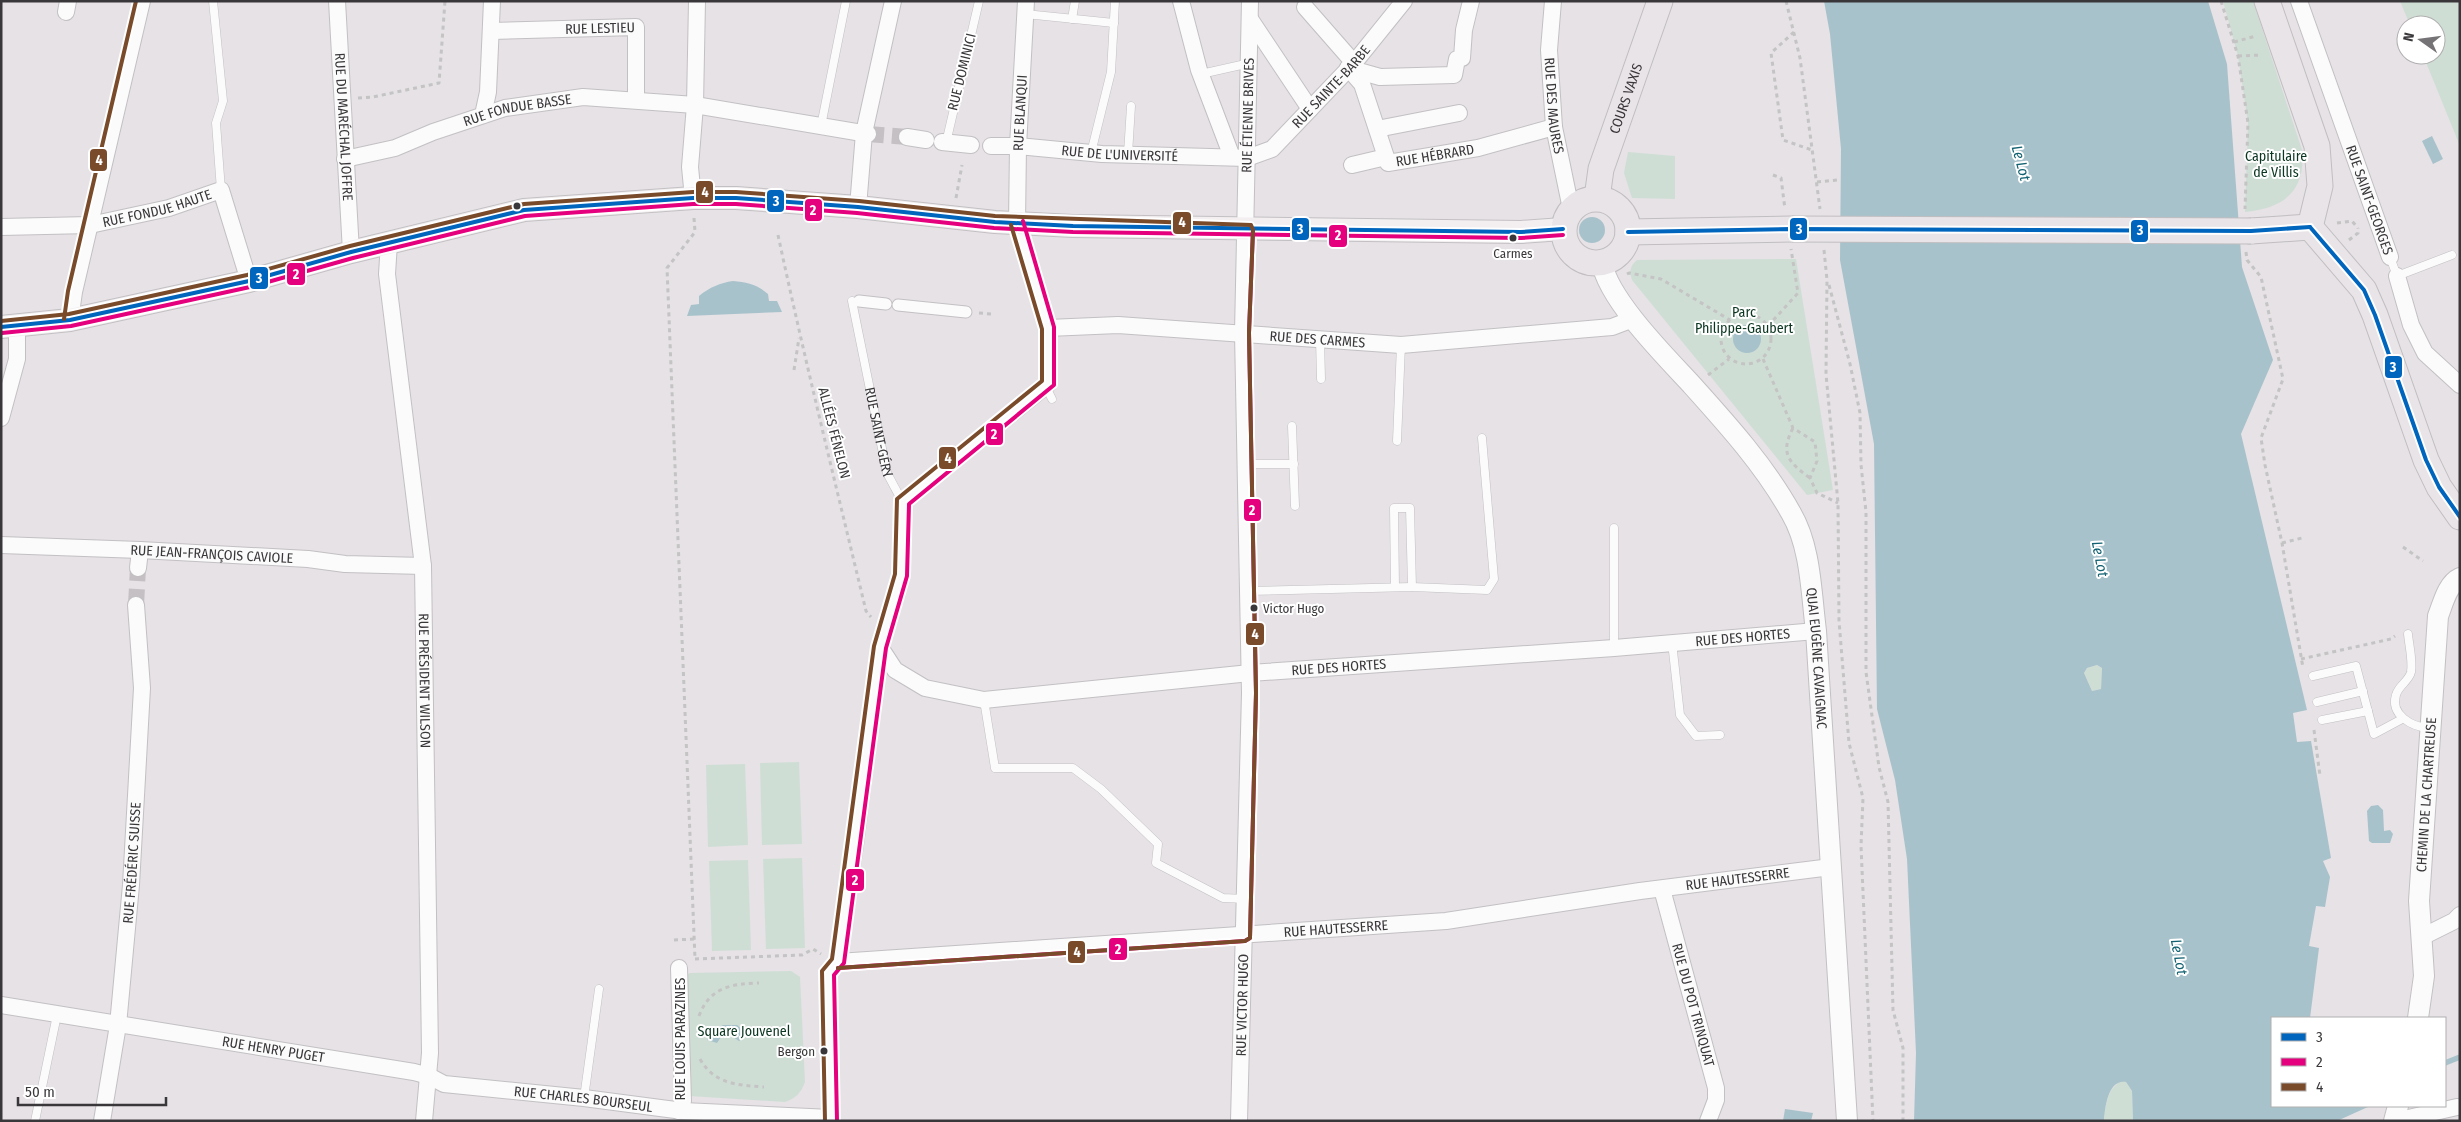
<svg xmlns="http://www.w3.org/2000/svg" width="2461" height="1122" font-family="'Fira Sans Condensed',sans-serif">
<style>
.green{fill:#cfded5}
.water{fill:#a8c2cb;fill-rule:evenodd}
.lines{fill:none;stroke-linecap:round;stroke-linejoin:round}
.stream{stroke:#a8c2cb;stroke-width:5.5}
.minor-tunnel{stroke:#c4c0c4;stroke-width:16;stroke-dasharray:16 8;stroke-linecap:butt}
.service-casing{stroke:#c3c0c3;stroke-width:9}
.pedestrian-casing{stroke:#c3c0c3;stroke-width:13}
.minor-casing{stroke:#c3c0c3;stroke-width:18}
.tertiary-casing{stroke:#c3c0c3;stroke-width:22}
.secondary-casing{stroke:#c3c0c3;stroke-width:24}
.primary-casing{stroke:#c0bec0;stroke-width:27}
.path{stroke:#c4c4c4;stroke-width:3;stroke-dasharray:4 4;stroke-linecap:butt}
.service{stroke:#fbfbfb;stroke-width:8}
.pedestrian{stroke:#fbfbfb;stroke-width:11}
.minor{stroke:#fbfbfb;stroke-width:16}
.tertiary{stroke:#fbfbfb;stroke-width:20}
.secondary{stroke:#f3eff1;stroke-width:22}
.primary{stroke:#e9e4e7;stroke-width:25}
.primary-bridge-casing{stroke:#c0bec0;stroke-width:27;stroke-linecap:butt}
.primary-bridge{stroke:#e9e4e7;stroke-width:25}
.bus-1-casing{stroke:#fff;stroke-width:8}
.bus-2-casing{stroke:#fff;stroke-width:8}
.bus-3-casing{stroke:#fff;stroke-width:8}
.bus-1{stroke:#0065bd;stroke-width:4}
.bus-2{stroke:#e5007d;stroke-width:4}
.bus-3{stroke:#7a4b2a;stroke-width:4}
.bus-dot{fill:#3a373a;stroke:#fff;stroke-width:2}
.labels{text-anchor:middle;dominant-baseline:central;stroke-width:4;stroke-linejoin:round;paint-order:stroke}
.bus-label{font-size:13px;fill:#3a373a;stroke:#fff}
.street-label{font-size:14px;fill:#3a373a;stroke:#fff}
.park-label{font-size:14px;fill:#0a3520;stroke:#fff}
.water-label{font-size:15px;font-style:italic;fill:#126272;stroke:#fff}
.line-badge{stroke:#fff;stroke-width:2}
.badge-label{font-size:14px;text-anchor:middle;font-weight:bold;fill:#fff}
</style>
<rect width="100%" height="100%" fill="#e6e2e6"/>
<g class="green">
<path d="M2223,1H2253L2302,150C2306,191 2284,208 2245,212L2248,123L2238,56Z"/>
<polygon points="2400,1 2460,1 2460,146 2423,55 2436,55 2436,25 2410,25"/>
<polygon points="1628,152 1675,156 1675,199 1632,198 1624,173"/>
<path d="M1796,259L1833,490L1807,495L1632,280C1629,271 1630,266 1637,260Z"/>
<polygon points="2097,665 2102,668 2101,689 2092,691 2084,673 2087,668"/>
<polygon points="799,762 802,844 762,845 760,763"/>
<polygon points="745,764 748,845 708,847 706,765"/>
<polygon points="802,858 805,948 766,949 763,859"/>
<polygon points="748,860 751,950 712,951 709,861"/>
<path d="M791,971L800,977L805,1082C801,1093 796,1098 785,1102L689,1096L685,976L690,973Z"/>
<path d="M2121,1081L2126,1082L2132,1091L2133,1121H2104C2105,1106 2107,1089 2121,1081Z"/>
</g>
<g class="water">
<path d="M1824,1H2208L2227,64L2242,267L2273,360L2241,434L2307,710L2293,713L2297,742L2311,741L2331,858L2323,861L2330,877L2325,907L2316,906L2309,946L2319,948L2310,1018H2272V1106H2370L2337,1121H2133L2132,1091L2126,1082C2108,1079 2105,1107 2104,1121H1914L1916,1053L1907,859L1895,780L1877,709L1874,444L1840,260L1841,149L1830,34ZM2097,665L2102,668L2101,689L2092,691L2084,673L2087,668Z"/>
<polygon points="2432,136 2443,159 2433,164 2422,141"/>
<circle cx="1592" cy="230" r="13"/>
<path d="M733,281C747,282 758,285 768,294L769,301H777L782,312L687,316L691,305L699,304V296C710,287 720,283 733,281Z"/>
<circle cx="1747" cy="339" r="14"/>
<polygon points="2378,805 2383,810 2384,831 2390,830 2393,834 2390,843 2372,843 2369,841 2367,811 2371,806"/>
<polygon points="723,1025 737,1025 748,1035 739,1041 730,1035 721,1037 717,1043 707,1040 710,1033"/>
<polygon points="1785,1109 1813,1113 1811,1121 1783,1121"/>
</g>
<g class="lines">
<polyline class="stream" points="2445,1063 2460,1057"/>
<g class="minor-tunnel">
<polyline points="868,134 907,137"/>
<polyline points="136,605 138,568"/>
</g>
<defs>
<g id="service">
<polyline points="213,1 223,101 216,123 221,190"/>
<polyline points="1025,14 1114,23"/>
<polyline points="1072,19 1075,1"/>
<polyline points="1201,74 1250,63"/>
<polyline points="821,126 846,1"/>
<polyline points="946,143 979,1"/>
<polyline points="1091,153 1111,72 1115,1"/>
<polyline points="1128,154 1131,106"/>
<polyline points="2390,257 2397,276 2452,255"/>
<path id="s1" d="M852,301L887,473L902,501"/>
<polyline points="1320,339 1321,379"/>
<polyline points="1046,387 1052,399"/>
<polyline points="1292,426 1295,506"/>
<polyline points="1397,441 1401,345"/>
<polyline points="1247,464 1294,464"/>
<polyline points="1614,528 1614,648"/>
<polyline points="1395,587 1394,508 1410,508 1412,587"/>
<polyline points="1247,591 1412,587 1487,590 1494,579 1482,438"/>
<path d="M2408,634C2409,645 2413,661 2411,672C2409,681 2398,686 2396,695C2390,715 2412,727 2429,728"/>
<polyline points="1672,642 1680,715 1696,736 1720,735"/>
<polyline points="2313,676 2356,666 2374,734 2402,719"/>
<polyline points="984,700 995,768 1073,768 1101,789 1158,844 1156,863 1223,898 1246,899"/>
<polyline points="2317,702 2363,691"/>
<polyline points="2322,720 2368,711"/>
<polyline points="584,1098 599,989"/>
<polyline points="35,1121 57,1015"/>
</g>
<g id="pedestrian">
<polyline points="859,301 886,304"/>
<polyline points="898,305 966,312"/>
</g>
<g id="minor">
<path id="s2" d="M337,1L351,252"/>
<polyline points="1181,1 1199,70 1232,157"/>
<path id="s3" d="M1553,1L1549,50L1554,127L1571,209"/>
<path id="s4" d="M2299,1L2390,257"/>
<polyline points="1305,7 1354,63"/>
<polyline points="66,12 68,1"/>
<polyline points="1250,19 1310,109"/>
<path id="s5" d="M491,31L636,27V100"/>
<path id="s6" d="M1348,68L1362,84L1388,163L1478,148L1554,127"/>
<polyline points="1348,68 1380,77 1454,75 1457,59 1462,58 1464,30 1471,1"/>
<polyline points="483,115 488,92 492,1"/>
<polyline points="1377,129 1459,113"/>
<polyline points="907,137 926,140"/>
<polyline points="942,142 971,145"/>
<path id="s7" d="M991,146H1018L1102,154L1247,158L1272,149L1354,63L1404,1"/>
<path id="s8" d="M345,159L395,148L433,132L505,108L583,97L695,105L868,134"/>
<polyline points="1352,165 1386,157"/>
<polyline points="693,198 690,167 695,105 697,1"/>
<polyline points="858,207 864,133 893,1"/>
<path id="s9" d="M1,227L90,225L169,208L221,190L249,281"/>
<path id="s10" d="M389,243L387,274L423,566L430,1053L424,1121"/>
<polyline points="2397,276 2411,325 2425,353 2460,385"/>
<polyline points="70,320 74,292 142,1"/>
<path id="s11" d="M1048,328L1118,325L1401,345L1612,327L1633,319"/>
<polyline points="1,418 17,359 17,326"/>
<path id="s12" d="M1,545L140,550L308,559L345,564L423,566"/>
<polyline points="138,568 140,550"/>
<path id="s13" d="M880,647L895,670L925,688L984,700L1250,673L1614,648L1816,631"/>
<path id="s14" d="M1662,889L1716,1088V1100L1708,1121"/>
<polyline points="2422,937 2454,921 2460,915"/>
<path id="s15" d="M838,962L1446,921L1640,891L1831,867"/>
<path id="s16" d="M1,1005L414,1072L429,1076L444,1084L584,1098L683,1111L831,1118"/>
<polyline points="679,1111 683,1101 679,968"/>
<path id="s17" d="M102,1121L118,1025L131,885L142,688L136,605"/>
<path id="s18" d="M831,1121L828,972L838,962L855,845L880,647L901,575L903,501L1048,384V328L1017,223L1018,146L1026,1"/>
<path id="s19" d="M1239,1121L1250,693L1243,333L1250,1"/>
<polyline points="2395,1121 2457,1107"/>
</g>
<g id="tertiary">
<path id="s20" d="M1602,263C1608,299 1666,357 1691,384C1727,424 1765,466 1791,513C1811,547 1811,592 1816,631L1847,1121"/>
<path id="s21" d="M2418,1018L2424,976L2419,901L2438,616C2443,604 2447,584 2460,578"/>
<polyline points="2394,1121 2398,1106"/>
</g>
<polyline id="secondary" points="1,327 70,320 249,281 351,252 524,210 693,198 736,198 858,207 995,222 1073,226 1521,232 1563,229"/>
<g id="primary">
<polyline points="2267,1 2317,146 2320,186 2310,227"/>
<path id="s22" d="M1597,198L1601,169L1660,1"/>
<circle cx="1596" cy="231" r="32"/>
<polyline points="2310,227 2364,290 2375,315 2426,460 2439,487 2460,517"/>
<polyline points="2251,231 2310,227"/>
<polyline points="1628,232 1792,229"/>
</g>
</defs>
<use href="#service" class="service-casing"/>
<use href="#pedestrian" class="pedestrian-casing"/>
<use href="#minor" class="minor-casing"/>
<use href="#tertiary" class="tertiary-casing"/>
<use href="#secondary" class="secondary-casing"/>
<use href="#primary" class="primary-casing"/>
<g class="path">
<polyline points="1786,1 1800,58 1820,209"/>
<polyline points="2221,1 2238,56 2248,123 2245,209"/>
<polyline points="1794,32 1771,53 1783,140 1812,150"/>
<polyline points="2234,42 2256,36"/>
<polyline points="2238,56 2262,55"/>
<polyline points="358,98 373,97 439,83 445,1"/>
<polyline points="1773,175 1781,178 1785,209"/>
<polyline points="1817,182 1837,180"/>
<polyline points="956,198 962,165"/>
<polyline points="694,218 695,232 667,268 695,959"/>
<polyline points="2337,223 2352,221 2358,228"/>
<path d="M778,235C805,361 836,486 866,611L871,617"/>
<polyline points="2349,240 2358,233 2358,228"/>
<polyline points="1824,250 1827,280 1826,374 1838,503 1839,621 1849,743 1863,798 1861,846 1873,1121"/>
<polyline points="2246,252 2247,260 2261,277 2283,379 2261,438 2265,465 2282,543 2303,668"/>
<polyline points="1627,274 1629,273 1661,279 1730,320"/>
<polyline points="1829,285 1850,364 1860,413 1861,465 1866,512 1866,672 1879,767 1888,802 1893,1010 1903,1048 1903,1121"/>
<polyline points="979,313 991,314"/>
<circle cx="1746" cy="339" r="25"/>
<polyline points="1768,326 1798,293 1791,249"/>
<polyline points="1763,359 1793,428 1815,442 1817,461 1810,478 1817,493 1838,503"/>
<polyline points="794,370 799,338"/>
<polyline points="1708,375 1729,359"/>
<path d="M1793,428C1780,453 1788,462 1810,478"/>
<polyline points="2282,543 2302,538"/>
<polyline points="2403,547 2423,561"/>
<polyline points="2301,659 2391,639 2395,636"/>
<polyline points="2314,730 2320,776"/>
<polyline points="674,940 694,939"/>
<polyline points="695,959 802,955 813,949 821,954"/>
<path d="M699,1016C710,987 731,984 759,983"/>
<path d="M700,1059C714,1084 737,1085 764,1087"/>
</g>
<use href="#service" class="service"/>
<use href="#pedestrian" class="pedestrian"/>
<use href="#minor" class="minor"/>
<use href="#tertiary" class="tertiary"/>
<use href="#secondary" class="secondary"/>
<use href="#primary" class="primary"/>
<defs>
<polyline id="primary-bridge" points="1792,229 2251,231"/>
</defs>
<use href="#primary-bridge" class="primary-bridge-casing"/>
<use href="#primary-bridge" class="primary-bridge"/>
<defs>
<g id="bus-1">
<polyline points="2310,227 2364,290 2375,315 2426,460 2439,487 2460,517"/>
<polyline points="1628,232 1792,229 2251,231 2310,227"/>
<polyline points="1,327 70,320 249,281 351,252 524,210 693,198 736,198 858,207 995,222 1073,226 1521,232 1563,229"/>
</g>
<g id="bus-2">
<polyline points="2,333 71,326 250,287 353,258 525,216 693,204 736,204 857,213 994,228 1073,232 1521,238 1563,235"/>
<polyline points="838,968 1245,941 1250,938 1256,693 1249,333 1253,230"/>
<polyline points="837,1121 834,975 844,963 886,648 907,576 909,504 1054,385 1054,327 1023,221"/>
</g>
<g id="bus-3">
<polyline points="64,319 68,291 136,1"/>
<polyline points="1,321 69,314 247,275 350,246 524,204 693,192 736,192 859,201 995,216 1251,225 1253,230 1249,333 1256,693 1250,938 1245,941 838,968"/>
<polyline points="825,1121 822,971 832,959 874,646 895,574 897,499 1042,381 1042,329 1011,225"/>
</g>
</defs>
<use href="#bus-1" class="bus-1-casing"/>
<use href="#bus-2" class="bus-2-casing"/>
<use href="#bus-3" class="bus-3-casing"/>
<use href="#bus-1" class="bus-1"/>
<use href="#bus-2" class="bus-2"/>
<use href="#bus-3" class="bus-3"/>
</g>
<g class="bus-dot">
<circle cx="517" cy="206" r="4.5"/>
<circle cx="1513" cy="238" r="4.5"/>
<circle cx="1254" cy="608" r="4.5"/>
<circle cx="824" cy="1051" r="4.5"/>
</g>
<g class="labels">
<g class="bus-label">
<text x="1513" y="253">Carmes</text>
<text x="1263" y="608" text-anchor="start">Victor Hugo</text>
<text x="815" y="1051" text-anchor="end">Bergon</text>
</g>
<g class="street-label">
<text stroke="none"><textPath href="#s5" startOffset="109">RUE LESTIEU</textPath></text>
<text transform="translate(962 72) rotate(-76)">RUE DOMINICI</text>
<text stroke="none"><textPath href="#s7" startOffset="369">RUE SAINTE-BARBE</textPath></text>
<text stroke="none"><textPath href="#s22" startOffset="104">COURS VAXIS</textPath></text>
<text stroke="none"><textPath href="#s3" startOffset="105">RUE DES MAURES</textPath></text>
<text stroke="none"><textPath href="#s8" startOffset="180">RUE FONDUE BASSE</textPath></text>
<text stroke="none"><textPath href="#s18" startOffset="1092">RUE BLANQUI</textPath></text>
<text stroke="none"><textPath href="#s19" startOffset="1006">RUE ÉTIENNE BRIVES</textPath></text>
<text stroke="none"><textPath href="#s2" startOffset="126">RUE DU MARÉCHAL JOFFRE</textPath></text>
<text stroke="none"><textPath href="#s7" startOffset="129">RUE DE L'UNIVERSITÉ</textPath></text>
<text stroke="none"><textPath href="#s6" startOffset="152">RUE HÉBRARD</textPath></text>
<text stroke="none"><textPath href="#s4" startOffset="211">RUE SAINT-GEORGES</textPath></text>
<text stroke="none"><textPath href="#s9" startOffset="158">RUE FONDUE HAUTE</textPath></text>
<text stroke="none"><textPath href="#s11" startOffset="270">RUE DES CARMES</textPath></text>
<text stroke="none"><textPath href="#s1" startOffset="134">RUE SAINT-GÉRY</textPath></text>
<text transform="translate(834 433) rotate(76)">ALLÉES FÉNELON</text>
<text stroke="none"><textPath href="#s12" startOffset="211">RUE JEAN-FRANÇOIS CAVIOLE</textPath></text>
<text stroke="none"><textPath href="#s13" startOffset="884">RUE DES HORTES</textPath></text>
<text stroke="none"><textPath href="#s20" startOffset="464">QUAI EUGÈNE CAVAIGNAC</textPath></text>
<text stroke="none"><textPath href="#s13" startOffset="479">RUE DES HORTES</textPath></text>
<text stroke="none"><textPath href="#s10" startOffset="440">RUE PRÉSIDENT WILSON</textPath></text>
<text stroke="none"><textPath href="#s21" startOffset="224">CHEMIN DE LA CHARTREUSE</textPath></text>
<text stroke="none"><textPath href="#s17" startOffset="260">RUE FRÉDÉRIC SUISSE</textPath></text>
<text stroke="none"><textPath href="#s15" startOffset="904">RUE HAUTESSERRE</textPath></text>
<text stroke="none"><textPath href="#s15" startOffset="499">RUE HAUTESSERRE</textPath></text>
<text stroke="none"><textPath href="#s19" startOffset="116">RUE VICTOR HUGO</textPath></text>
<text stroke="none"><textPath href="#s14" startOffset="120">RUE DU POT TRINQUAT</textPath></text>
<text transform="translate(680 1039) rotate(-90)">RUE LOUIS PARAZINES</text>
<text stroke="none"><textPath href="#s16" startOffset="276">RUE HENRY PUGET</textPath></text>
<text stroke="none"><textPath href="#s16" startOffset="591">RUE CHARLES BOURSEUL</textPath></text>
</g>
<g class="park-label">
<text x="2276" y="156">Capitulaire<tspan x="2276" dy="16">de Villis</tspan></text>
<text x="1744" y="312">Parc<tspan x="1744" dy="16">Philippe-Gaubert</tspan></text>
<text x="744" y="1031">Square Jouvenel</text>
</g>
<g class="water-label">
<text transform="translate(2021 163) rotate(75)">Le Lot</text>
<text transform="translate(2100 559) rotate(79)">Le Lot</text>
<text transform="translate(2179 957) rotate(79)">Le Lot</text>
</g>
</g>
<g class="line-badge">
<rect x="89" y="148" width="19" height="24" rx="5" fill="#7a4b2a"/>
<rect x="695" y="180" width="19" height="24" rx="5" fill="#7a4b2a"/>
<rect x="766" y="189" width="19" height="24" rx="5" fill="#0065bd"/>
<rect x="804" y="198" width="19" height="24" rx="5" fill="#e5007d"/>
<rect x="1172" y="211" width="20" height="24" rx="5" fill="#7a4b2a"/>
<rect x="1789" y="217" width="19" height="24" rx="5" fill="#0065bd"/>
<rect x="1291" y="217" width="19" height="24" rx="5" fill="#0065bd"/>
<rect x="2130" y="219" width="19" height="24" rx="5" fill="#0065bd"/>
<rect x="1328" y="224" width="20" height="24" rx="5" fill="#e5007d"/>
<rect x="286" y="262" width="20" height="24" rx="5" fill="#e5007d"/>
<rect x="249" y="266" width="20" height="24" rx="5" fill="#0065bd"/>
<rect x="2384" y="355" width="19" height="24" rx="5" fill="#0065bd"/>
<rect x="985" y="422" width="19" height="24" rx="5" fill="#e5007d"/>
<rect x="938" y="446" width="19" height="24" rx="5" fill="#7a4b2a"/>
<rect x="1243" y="498" width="19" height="24" rx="5" fill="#e5007d"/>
<rect x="1245" y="622" width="20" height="24" rx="5" fill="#7a4b2a"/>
<rect x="845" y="868" width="20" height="24" rx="5" fill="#e5007d"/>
<rect x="1108" y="937" width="20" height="24" rx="5" fill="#e5007d"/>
<rect x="1067" y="940" width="19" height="24" rx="5" fill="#7a4b2a"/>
</g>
<g class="badge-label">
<text x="99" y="165">4</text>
<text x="705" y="197">4</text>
<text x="776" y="206">3</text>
<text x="813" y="215">2</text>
<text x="1182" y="227">4</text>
<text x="1799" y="234">3</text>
<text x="1300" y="234">3</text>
<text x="2140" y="235">3</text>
<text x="1338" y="240">2</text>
<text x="296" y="279">2</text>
<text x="259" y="283">3</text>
<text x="2393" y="372">3</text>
<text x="994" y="439">2</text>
<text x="948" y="463">4</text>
<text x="1252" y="515">2</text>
<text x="1255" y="639">4</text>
<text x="855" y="885">2</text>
<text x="1118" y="954">2</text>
<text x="1077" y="957">4</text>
</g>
<rect width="2461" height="1122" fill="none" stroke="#3a373a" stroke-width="5"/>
<rect x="2271" y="1017" width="175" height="90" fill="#ffffff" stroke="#b0afb0"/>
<rect x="2281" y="1033" width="25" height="8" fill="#0065bd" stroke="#b0afb0"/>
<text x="2316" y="1042" font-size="15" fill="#3a373a">3</text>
<rect x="2281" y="1058" width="25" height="8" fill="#e5007d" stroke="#b0afb0"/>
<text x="2316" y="1067" font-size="15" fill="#3a373a">2</text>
<rect x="2281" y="1083" width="25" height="8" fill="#7a4b2a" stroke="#b0afb0"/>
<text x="2316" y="1092" font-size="15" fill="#3a373a">4</text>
<g transform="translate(2421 40) rotate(284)"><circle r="24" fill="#ffffff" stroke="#b0afb0"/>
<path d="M0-4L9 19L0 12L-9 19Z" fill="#767376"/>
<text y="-8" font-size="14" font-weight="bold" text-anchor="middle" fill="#3a373a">N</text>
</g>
<path d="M18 1097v8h148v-8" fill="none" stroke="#3a373a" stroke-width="2.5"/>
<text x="25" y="1097" font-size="15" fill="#3a373a" stroke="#ffffff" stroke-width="4" paint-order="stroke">50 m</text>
</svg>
